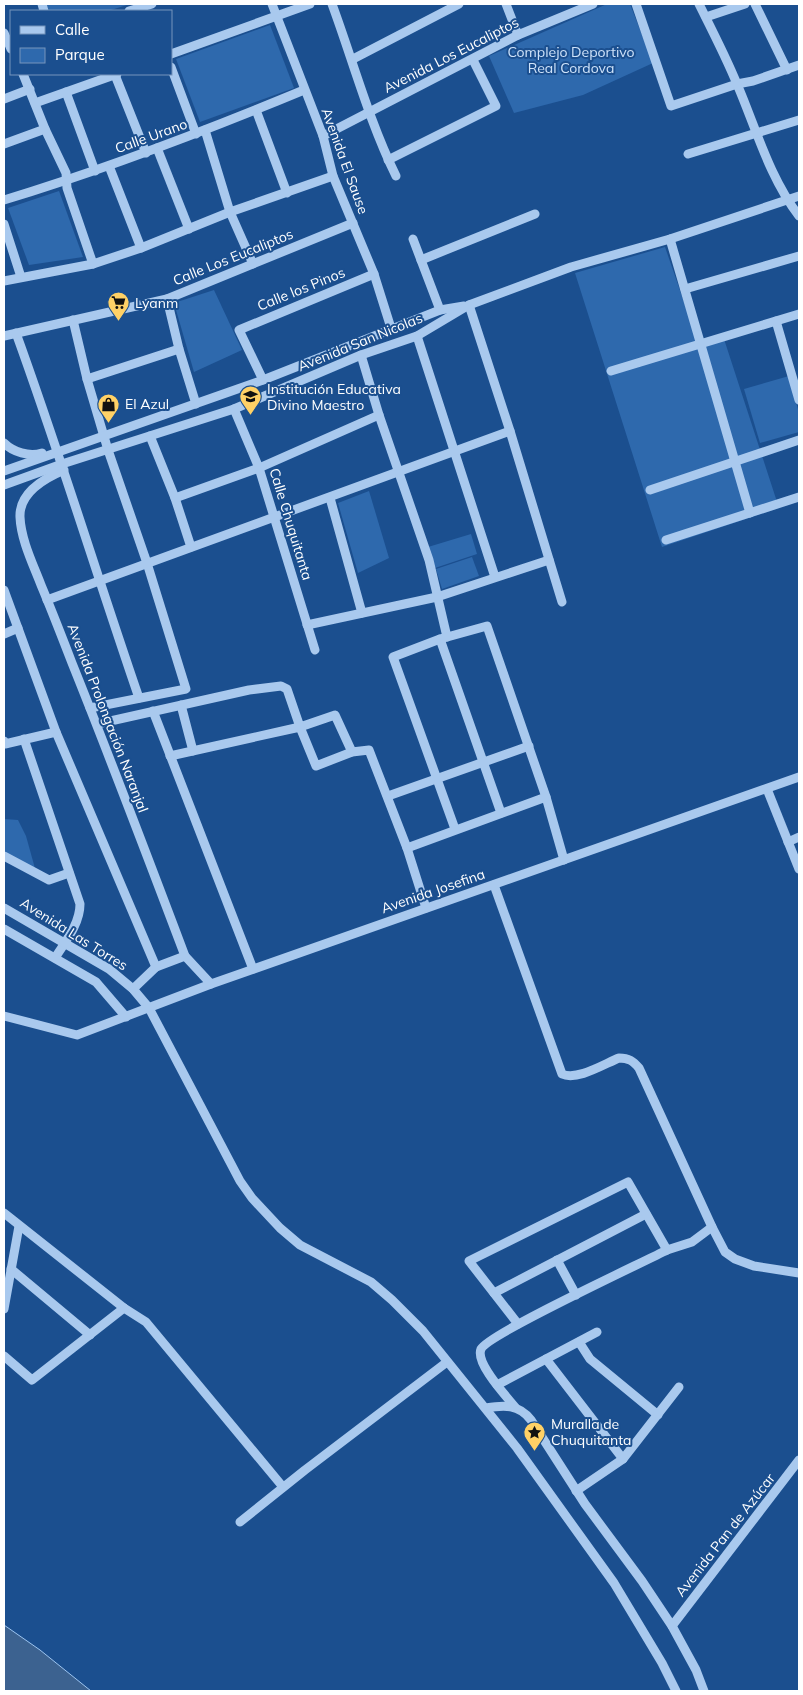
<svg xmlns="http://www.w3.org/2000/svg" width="803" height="1695" font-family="Mulish,sans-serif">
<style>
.green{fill:#2e69ad}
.water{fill:#3c6290;stroke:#9cc4f0}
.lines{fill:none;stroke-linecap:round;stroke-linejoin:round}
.minor{stroke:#a9c9ee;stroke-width:9}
.labels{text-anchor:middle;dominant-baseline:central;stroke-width:4;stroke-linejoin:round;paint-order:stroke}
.park-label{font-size:14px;fill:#cfe3fa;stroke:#1b4f8f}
.street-label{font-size:14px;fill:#fff;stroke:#1b4f8f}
.poi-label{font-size:14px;fill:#fff;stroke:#1b4f8f;text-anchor:start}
</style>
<rect width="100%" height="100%" fill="#1b4f8f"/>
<g class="green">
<polygon points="46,4 130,4 108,11 49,11"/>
<polygon points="607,4 630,4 653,63 583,95 514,113 489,56"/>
<polygon points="270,25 294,88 200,122 176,59"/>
<polygon points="59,191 83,257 29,265 8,208"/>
<polygon points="665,247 699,345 724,339 779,508 662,547 575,273"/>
<polygon points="214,290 242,350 194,372 174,303"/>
<polygon points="789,376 799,413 799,432 760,443 744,389"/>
<polygon points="369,491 389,558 358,573 338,503"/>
<polygon points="471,534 477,554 435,568 428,547"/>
<polygon points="472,557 479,576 442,589 436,569"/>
<polygon points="4,819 18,820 26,836 36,872 4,854"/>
</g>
<polygon class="water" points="4,1625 40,1650 91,1691 4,1691"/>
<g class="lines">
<g class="minor">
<polyline points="42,4 44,11"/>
<polyline points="272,4 323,136 333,176 374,274 391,328"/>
<path d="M332,4C353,61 369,121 396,176"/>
<polyline points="506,4 518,35"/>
<polyline points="636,4 671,106 737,84 753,81 799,65"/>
<path d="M699,4C712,30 726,57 737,84C756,128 769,177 799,216"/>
<polyline points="755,4 787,70"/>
<polyline points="129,11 152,4"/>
<polyline points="706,17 745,4"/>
<polyline points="4,33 11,49"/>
<polyline points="171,54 310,4"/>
<polyline points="353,59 459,4"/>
<polyline points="171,67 196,134"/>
<polyline points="23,74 45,129 66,173 67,188 93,264"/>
<polyline points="115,75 146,153"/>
<polyline points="66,92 95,171"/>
<polyline points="4,99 30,89"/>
<polyline points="35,103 117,74"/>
<polyline points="256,110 287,193"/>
<polyline points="205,130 230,212 253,264"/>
<polyline points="323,136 518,35 593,4"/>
<polyline points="4,144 45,129"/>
<polyline points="157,148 189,229"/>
<polyline points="688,154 799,120"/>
<polyline points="388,160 496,106 473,60"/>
<polyline points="109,166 141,248"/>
<path d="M4,200C106,169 205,131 304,90"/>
<polyline points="4,224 21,277"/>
<polyline points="413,239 440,310"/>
<polyline points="670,239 750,513"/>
<polyline points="421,260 535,214"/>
<polyline points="4,281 93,264 141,248 230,212 333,176"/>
<polyline points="685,289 799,256"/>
<polyline points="167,299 179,349 196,404"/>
<polyline points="469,305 510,431 562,602"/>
<polyline points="73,320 87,379 108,450 147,563 186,689 90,708"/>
<polyline points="776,321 799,400"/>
<path d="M16,333C60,454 97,576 139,698"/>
<polyline points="4,336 167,299 353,223"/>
<polyline points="417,336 495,577"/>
<polyline points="361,355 379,415 429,560 447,637"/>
<polyline points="611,371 799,314"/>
<polyline points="87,379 179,349"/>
<polyline points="263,380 239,330 374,274"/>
<polyline points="234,409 259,468 315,650"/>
<polyline points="150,436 175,498 191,547"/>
<path d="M4,443C13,452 29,457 42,453"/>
<path d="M64,470C45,478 19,492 20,517C21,540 33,564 41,585C52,611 62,637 72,663C111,760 148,858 185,956L211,984"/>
<polyline points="4,471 263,380 440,310 464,306"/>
<polyline points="4,485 62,464 234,409 361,355 417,336 469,305 571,267 670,239 799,196"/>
<polyline points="650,490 799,440"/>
<polyline points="175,498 259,468 379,415"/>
<polyline points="330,498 362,613"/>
<polyline points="666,540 799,497"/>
<polyline points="4,590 56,732 156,967"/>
<polyline points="47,600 510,431"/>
<polyline points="307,625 437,597 549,560"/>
<polyline points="4,634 18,628"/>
<polyline points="440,639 501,813"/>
<polyline points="181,705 193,751"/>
<polyline points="153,711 253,969"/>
<polyline points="97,724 249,690 281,686 287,689 300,727 335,715 352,752"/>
<path d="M24,739L80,904C80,924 65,942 55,958"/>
<polyline points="4,741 5,744 56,732"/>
<polyline points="170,756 300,727 316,766 352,752 369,750 407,848 426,908"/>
<polyline points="767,789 799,869"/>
<polyline points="388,796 529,746"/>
<polyline points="455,829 393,657 440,639 487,626 546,797 564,860"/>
<polyline points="788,842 799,837"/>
<polyline points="407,848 546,797"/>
<polyline points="4,856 49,880 69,873"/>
<path d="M494,885L562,1074C577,1081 604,1064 619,1058C629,1058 633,1061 639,1068L712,1227L725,1252L735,1259L754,1266L799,1273"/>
<polyline points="4,908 109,969 133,989 149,1008 240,1181 252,1198 280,1228 300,1245 371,1282 392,1300 423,1331 517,1448 614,1583 662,1663 676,1691"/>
<polyline points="4,929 96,982 126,1017"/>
<polyline points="133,989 156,967 185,956"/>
<polyline points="4,1016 77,1035 211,984 799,777"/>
<polyline points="4,1213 124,1308 146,1322 283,1487"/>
<polyline points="557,1260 576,1295"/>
<polyline points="11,1269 90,1335"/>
<polyline points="494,1293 646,1214"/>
<polyline points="4,1309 19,1226"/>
<polyline points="518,1324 469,1261 628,1182 667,1250"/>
<polyline points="579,1342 590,1359 658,1415"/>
<polyline points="4,1356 32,1380 124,1308"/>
<polyline points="546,1359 623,1459"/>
<polyline points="497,1385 597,1332"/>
<path d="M515,1407C506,1396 475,1363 481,1349C488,1334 642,1263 667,1250L692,1242L712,1227"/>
<path d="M486,1408C504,1405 519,1404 531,1420L585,1504L642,1581L672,1626L696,1670L704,1691"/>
<polyline points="576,1491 623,1459 679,1387"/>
<polyline points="240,1522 305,1470 447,1362"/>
<polyline points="672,1626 799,1460"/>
</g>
</g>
<defs>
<symbol id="supermarket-pin" viewBox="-11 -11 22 30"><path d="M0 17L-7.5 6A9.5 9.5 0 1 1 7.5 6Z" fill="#ffd166" stroke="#1b4f8f"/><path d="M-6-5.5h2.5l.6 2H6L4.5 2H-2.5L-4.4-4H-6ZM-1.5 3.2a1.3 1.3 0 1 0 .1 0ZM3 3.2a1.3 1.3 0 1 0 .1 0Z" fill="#111"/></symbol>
<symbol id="school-pin" viewBox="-11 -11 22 30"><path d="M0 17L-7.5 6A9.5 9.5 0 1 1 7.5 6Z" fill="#ffd166" stroke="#1b4f8f"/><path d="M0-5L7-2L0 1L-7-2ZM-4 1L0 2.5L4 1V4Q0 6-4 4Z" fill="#111"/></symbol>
<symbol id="shop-pin" viewBox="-11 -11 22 30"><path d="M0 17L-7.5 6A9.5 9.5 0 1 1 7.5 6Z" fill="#ffd166" stroke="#1b4f8f"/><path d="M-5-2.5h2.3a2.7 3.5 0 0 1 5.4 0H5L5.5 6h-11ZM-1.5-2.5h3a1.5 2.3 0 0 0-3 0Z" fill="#111"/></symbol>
<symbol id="sight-pin" viewBox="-11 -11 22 30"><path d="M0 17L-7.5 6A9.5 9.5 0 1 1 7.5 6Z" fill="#ffd166" stroke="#1b4f8f"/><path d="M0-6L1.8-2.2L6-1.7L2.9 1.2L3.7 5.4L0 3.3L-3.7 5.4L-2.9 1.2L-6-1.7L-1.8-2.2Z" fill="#111"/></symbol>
</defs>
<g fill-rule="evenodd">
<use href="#supermarket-pin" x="106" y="290" width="25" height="34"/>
<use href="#school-pin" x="238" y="384" width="25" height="34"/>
<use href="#shop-pin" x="96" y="392" width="25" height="34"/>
<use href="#sight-pin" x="522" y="1420" width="25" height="34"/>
</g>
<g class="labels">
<g class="park-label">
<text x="571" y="52">Complejo Deportivo<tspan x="571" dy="16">Real Cordova</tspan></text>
</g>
<g class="street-label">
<text transform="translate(451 55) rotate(-27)">Avenida Los Eucaliptos</text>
<text transform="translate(151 136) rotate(-20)">Calle Urano</text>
<text transform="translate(345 161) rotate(70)">Avenida El Sause</text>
<text transform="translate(233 257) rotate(-22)">Calle Los Eucaliptos</text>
<text transform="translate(301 289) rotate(-22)">Calle los Pinos</text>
<text transform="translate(360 342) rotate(-22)">Avenida San Nicolas</text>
<text transform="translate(291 524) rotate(73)">Calle Chuquitanta</text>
<text transform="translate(108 718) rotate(69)">Avenida Prolongación Naranjal</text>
<text transform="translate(433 891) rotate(-19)">Avenida Josefina</text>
<text transform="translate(74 934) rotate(32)">Avenida Las Torres</text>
<text transform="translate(725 1535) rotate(-52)">Avenida Pan de Azúcar</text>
</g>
<g class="poi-label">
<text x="135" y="303">Lyanm</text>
<text x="267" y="389">Institución Educativa<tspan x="267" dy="16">Divino Maestro</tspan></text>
<text x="125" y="404">El Azul</text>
<text x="551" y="1424">Muralla de<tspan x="551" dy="16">Chuquitanta</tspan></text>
</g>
</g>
<rect width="803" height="1695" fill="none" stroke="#ffffff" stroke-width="10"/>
<rect x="10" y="10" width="162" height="65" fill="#1b4f8f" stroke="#7695bc"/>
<rect x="20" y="26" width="25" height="8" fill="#a9c9ee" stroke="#7695bc"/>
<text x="55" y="35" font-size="15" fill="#ffffff">Calle</text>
<rect x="20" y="48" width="25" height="15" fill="#2e69ad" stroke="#7695bc"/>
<text x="55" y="60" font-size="15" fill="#ffffff">Parque</text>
</svg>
